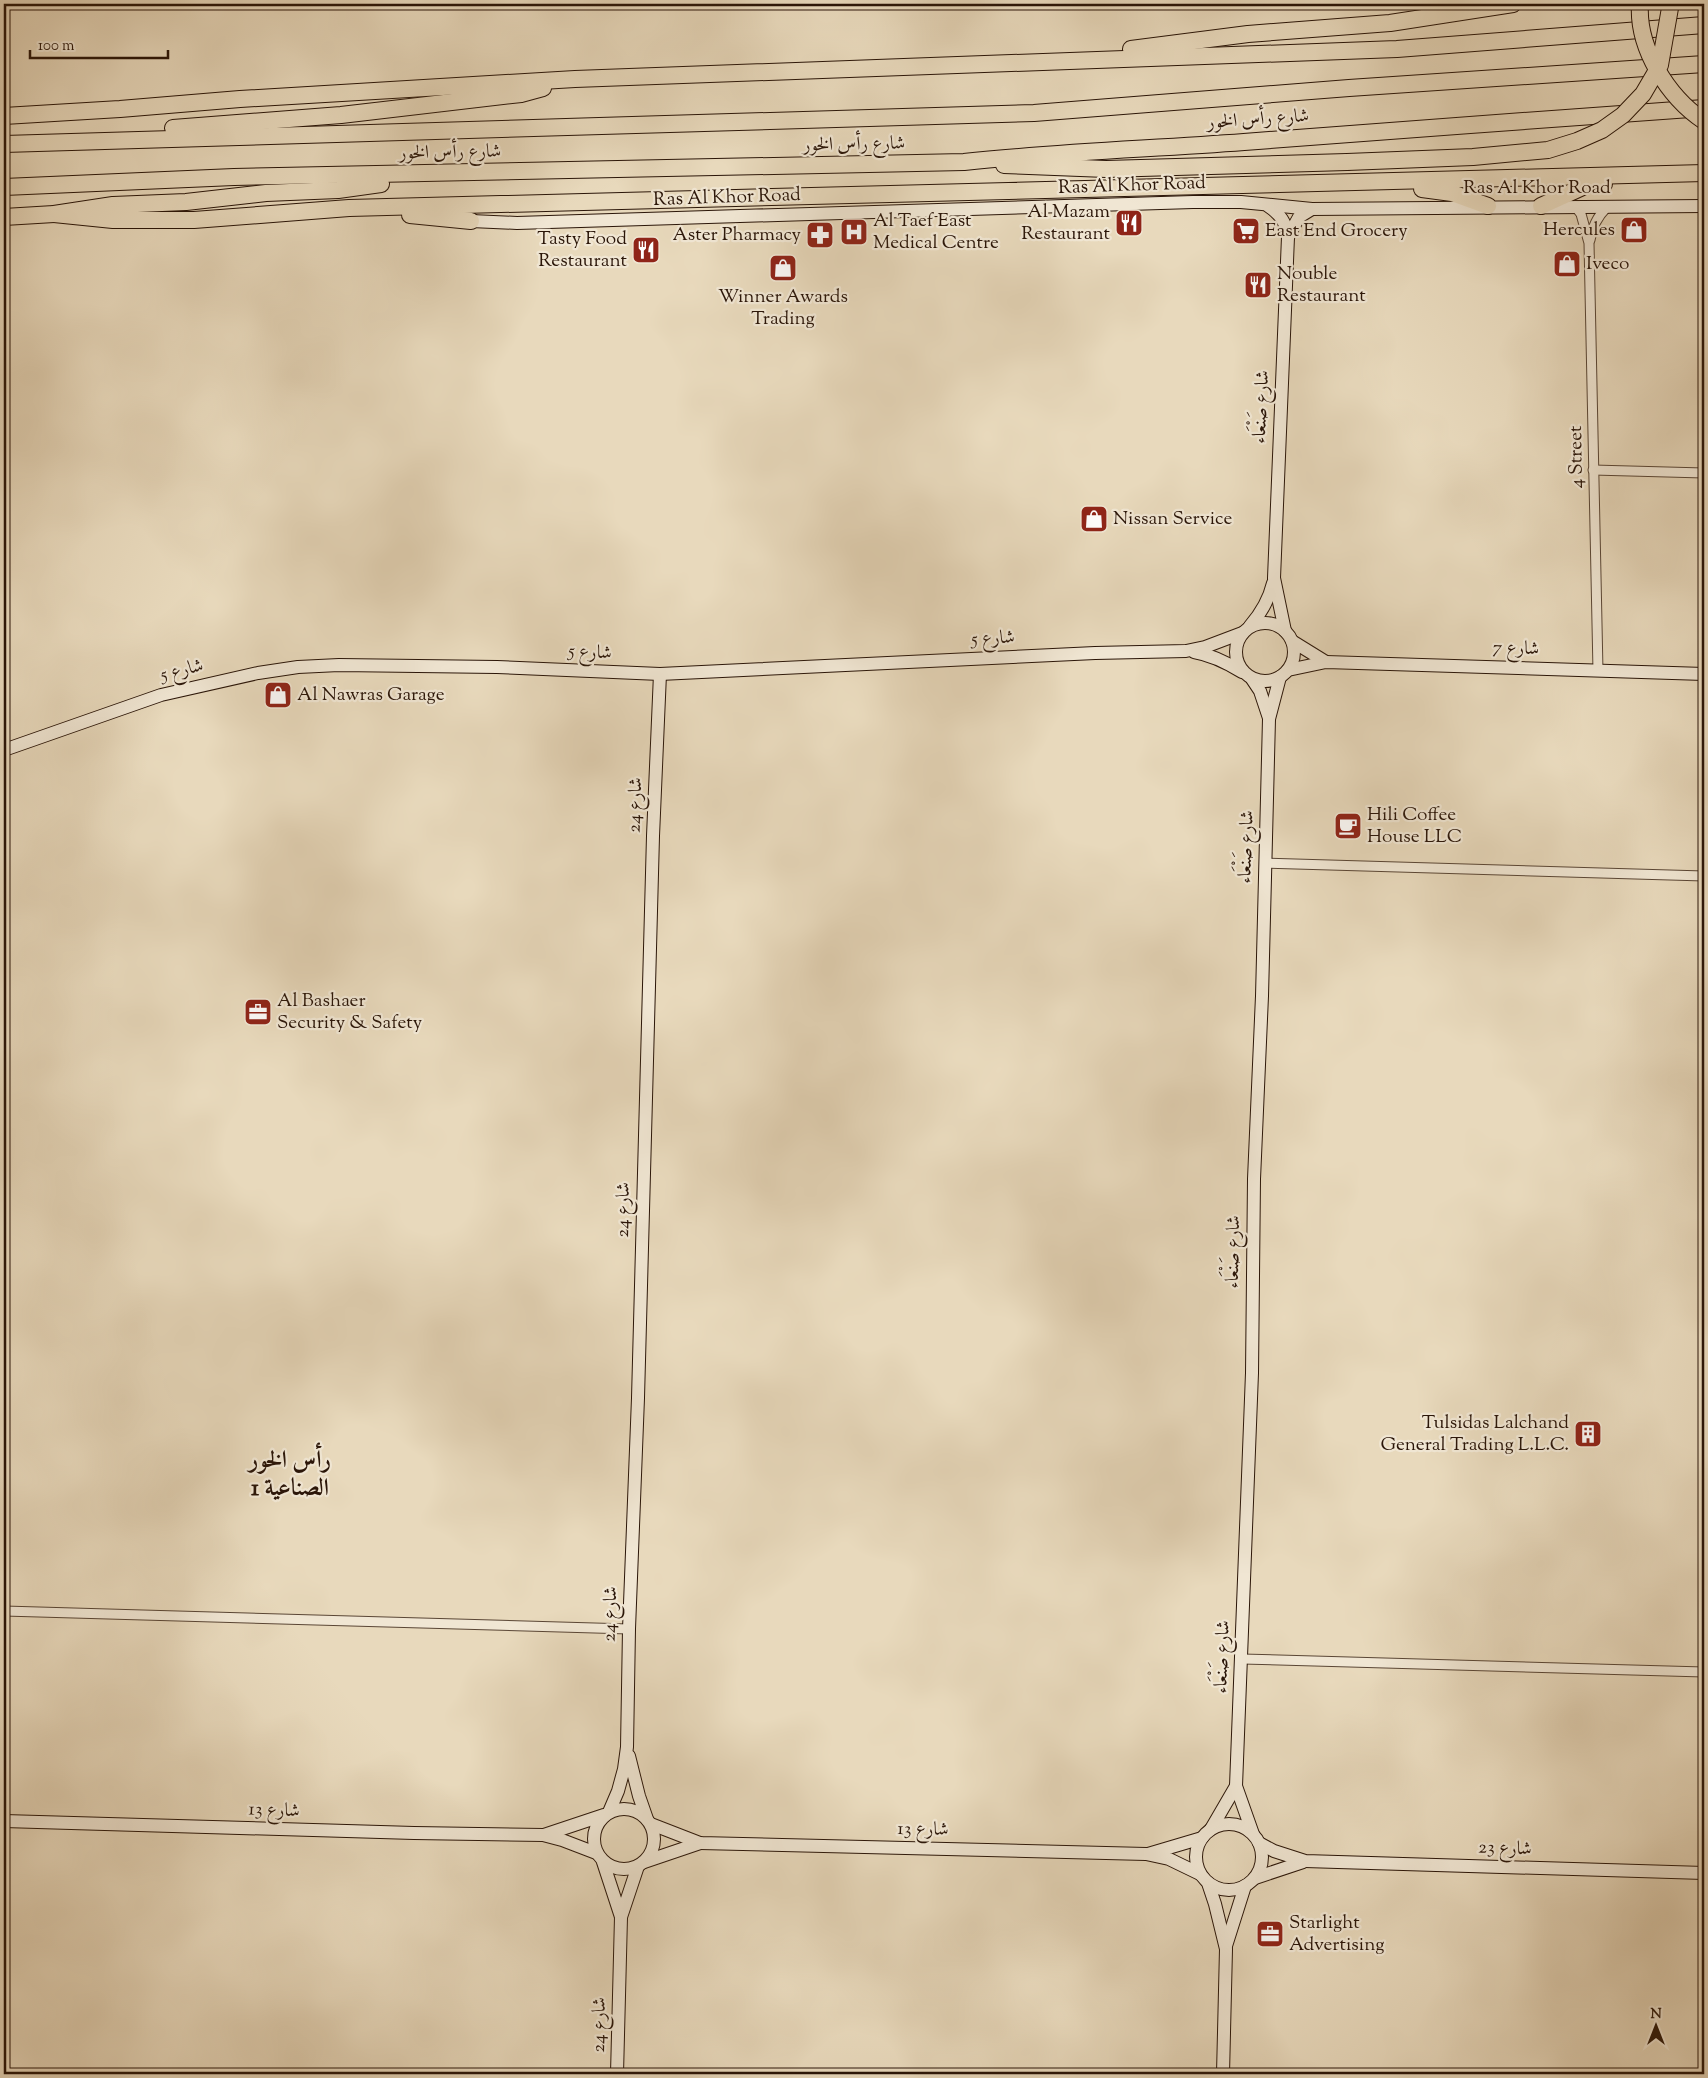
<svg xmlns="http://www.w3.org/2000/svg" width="1708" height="2078" font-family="'Sorts Mill Goudy',Amiri,serif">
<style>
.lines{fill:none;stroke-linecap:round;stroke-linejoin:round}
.street-casing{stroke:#5a4635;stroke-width:11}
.secondary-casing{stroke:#2a1508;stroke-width:14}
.highway-casing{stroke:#2a1508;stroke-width:18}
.street{stroke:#f0e6d3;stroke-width:9}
.secondary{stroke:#f0e6d3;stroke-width:12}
.highway{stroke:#e8d9bc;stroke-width:16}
.highway-bridge-casing{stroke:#2a1508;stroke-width:18;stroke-linecap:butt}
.highway-bridge{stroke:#e8d9bc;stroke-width:16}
.labels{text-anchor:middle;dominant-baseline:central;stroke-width:4.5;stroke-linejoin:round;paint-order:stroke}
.street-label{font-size:19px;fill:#2a1508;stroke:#f0e6d3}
.poi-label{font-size:19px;fill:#2a1508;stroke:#f0e6d3;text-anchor:start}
.district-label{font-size:24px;font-weight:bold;fill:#2a1508;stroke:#f0e6d3}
</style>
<rect width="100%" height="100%" fill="#e8d9bc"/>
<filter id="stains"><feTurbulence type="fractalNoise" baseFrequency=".004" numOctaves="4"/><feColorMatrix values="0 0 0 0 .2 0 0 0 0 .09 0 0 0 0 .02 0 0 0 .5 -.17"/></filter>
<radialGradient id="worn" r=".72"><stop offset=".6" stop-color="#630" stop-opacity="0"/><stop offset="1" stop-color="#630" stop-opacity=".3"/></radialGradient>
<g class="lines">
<defs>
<g id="street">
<polyline points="1575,206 1581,214 1589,243 1598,671"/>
<path d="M1590,240C1593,226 1597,217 1607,207"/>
<polyline points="1593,470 1704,473"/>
<polyline points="1265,863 1704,876"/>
<polyline points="4,1611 629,1629"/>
<polyline points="1242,1659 1704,1672"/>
</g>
<g id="secondary">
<path d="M1268,206C1280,214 1286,222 1288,237L1274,578L1285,631"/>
<polyline points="471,221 517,223 1193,202 1241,202 1312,209 1704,206"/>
<polyline points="1288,237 1299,217 1312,209"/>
<circle cx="1265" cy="652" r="29"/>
<path d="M1250,626C1261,613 1269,600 1273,583"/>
<polyline points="1292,641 1326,662"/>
<path d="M1194,652C1212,655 1226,662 1242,672"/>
<polyline points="1288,670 1326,662 1704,674"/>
<polyline points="1252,679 1260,691 1269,718"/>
<polyline points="4,750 161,695 258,673 298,667 339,665 497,667 660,674 1095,653 1186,651 1205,647 1242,633"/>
<polyline points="629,1756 639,1796 647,1819"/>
<circle cx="624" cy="1839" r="30"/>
<polyline points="609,1812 618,1791 624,1769 627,1747 629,1629 638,1398 653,836 660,674"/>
<polyline points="4,1821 414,1833 543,1835 562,1840 596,1853"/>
<polyline points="651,1824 700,1843 1146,1854 1169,1859 1200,1874"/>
<circle cx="1229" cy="1857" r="33"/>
<polyline points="1211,1829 1236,1786"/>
<polyline points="1253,1834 1236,1786 1252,1373 1254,1179 1262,996 1269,719 1280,677"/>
<polyline points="544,1835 604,1815"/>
<polyline points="1259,1843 1274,1851 1305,1861 1704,1873"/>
<polyline points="1148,1854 1202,1838"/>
<polyline points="603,1862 621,1917"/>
<polyline points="644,1862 700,1843"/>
<polyline points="1255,1878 1303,1862"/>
<polyline points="1208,1883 1215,1904 1226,1949 1223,2074"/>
<polyline points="1226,1946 1245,1886"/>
<polyline points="617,2074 621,1917 638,1866"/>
</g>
<g id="highway">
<polyline points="1131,49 1248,34 1390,23 1513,4"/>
<polyline points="4,116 120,109 240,99 575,79 1397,49 1704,25"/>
<polyline points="173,128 341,115 521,94 543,88"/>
<polyline points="4,144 1034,113 1349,88 1704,64"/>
<polyline points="1004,165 1106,169 1347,162"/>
<path d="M4,187L234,177L964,162C1057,152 1151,149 1244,142C1397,131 1551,118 1704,108"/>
<polyline points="1422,189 1452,193 1488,206"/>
<polyline points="1541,206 1587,185 1604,184"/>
<polyline points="54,214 113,220 194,220 349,208 1704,173"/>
<polyline points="410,215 471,221"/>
<polyline points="4,217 54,214 113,205 186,202 266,193 338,190 381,184"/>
</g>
</defs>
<use href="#street" class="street-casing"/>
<use href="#secondary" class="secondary-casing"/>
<use href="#highway" class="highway-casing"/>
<use href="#street" class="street"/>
<use href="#secondary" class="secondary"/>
<use href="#highway" class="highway"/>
<defs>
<g id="highway-bridge">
<path d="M1640,4C1637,48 1668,97 1704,121"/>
<polyline points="1347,162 1473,157 1548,150 1577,141 1602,130 1623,115 1643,94 1660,65 1670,8"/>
</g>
</defs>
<use href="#highway-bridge" class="highway-bridge-casing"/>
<use href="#highway-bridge" class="highway-bridge"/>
</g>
<defs>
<symbol id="restaurant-square" viewBox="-11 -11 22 22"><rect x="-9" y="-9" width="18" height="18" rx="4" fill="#8f2418" stroke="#f0e6d3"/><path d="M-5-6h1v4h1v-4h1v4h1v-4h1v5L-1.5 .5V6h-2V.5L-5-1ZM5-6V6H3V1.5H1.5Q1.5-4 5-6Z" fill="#fff"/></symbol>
<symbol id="shop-square" viewBox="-11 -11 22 22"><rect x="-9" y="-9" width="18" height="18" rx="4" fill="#8f2418" stroke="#f0e6d3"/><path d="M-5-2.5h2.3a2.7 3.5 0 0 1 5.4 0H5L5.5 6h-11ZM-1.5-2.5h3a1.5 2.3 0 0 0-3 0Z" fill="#fff"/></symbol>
<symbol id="supermarket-square" viewBox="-11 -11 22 22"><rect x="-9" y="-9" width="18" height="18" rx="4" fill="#8f2418" stroke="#f0e6d3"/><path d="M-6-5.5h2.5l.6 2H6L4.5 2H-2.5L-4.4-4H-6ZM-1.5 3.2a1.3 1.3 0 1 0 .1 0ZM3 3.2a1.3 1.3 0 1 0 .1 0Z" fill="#fff"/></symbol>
<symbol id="hospital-square" viewBox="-11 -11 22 22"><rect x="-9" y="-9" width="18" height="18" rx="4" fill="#8f2418" stroke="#f0e6d3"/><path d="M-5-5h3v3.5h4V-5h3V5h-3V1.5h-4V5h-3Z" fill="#fff"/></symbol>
<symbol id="pharmacy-square" viewBox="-11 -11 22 22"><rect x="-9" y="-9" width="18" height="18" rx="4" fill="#8f2418" stroke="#f0e6d3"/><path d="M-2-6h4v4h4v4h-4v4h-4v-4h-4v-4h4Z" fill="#fff"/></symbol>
<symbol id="cafe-square" viewBox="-11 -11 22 22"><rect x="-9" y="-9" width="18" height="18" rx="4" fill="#8f2418" stroke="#f0e6d3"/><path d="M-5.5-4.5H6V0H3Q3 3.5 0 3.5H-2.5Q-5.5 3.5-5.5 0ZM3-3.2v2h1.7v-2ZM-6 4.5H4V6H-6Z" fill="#fff"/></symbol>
<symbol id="office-square" viewBox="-11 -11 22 22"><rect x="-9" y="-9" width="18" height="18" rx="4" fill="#8f2418" stroke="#f0e6d3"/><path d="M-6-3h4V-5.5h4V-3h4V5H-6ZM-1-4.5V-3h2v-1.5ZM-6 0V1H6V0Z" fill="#fff"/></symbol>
<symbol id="building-square" viewBox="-11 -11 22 22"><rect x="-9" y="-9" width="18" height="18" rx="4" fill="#8f2418" stroke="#f0e6d3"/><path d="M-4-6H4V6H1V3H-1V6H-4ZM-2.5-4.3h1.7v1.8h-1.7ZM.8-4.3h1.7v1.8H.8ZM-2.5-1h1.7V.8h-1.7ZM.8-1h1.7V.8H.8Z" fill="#fff"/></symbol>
</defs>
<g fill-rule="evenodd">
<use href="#restaurant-square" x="1113" y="207" width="32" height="32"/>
<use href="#shop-square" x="1618" y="214" width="32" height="32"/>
<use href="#supermarket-square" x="1230" y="215" width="32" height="32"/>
<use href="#hospital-square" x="838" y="216" width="32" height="32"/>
<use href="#pharmacy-square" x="804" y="219" width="32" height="32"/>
<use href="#restaurant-square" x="630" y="234" width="32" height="32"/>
<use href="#shop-square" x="1551" y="248" width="32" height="32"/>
<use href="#shop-square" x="767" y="252" width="32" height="32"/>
<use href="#restaurant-square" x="1242" y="269" width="32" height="32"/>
<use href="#shop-square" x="1078" y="503" width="32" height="32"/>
<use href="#shop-square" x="262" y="679" width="32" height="32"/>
<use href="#cafe-square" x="1332" y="810" width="32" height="32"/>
<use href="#office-square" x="242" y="996" width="32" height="32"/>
<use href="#building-square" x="1572" y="1418" width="32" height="32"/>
<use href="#office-square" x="1254" y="1918" width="32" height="32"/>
</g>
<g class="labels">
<g class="street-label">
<text transform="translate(1258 120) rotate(-4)">شارع رأس الخور</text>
<text transform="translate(854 145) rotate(-1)">شارع رأس الخور</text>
<text transform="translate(450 153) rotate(-1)">شارع رأس الخور</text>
<text transform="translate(1132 186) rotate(-2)">Ras Al Khor Road</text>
<text x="1537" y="188">Ras Al Khor Road</text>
<text transform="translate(727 198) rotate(-2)">Ras Al Khor Road</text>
<text transform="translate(1262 407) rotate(-87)">شارع صَنْعَاء</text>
<text transform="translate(1577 457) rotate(-91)">4 Street</text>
<text transform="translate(993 639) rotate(-3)">شارع 5</text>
<text transform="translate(1516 649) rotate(2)">شارع 7</text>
<text transform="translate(590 653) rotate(3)">شارع 5</text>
<text transform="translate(182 671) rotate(-14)">شارع 5</text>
<text transform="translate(636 805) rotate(-88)">شارع 24</text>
<text transform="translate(1247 847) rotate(-88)">شارع صَنْعَاء</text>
<text transform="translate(624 1210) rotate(-89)">شارع 24</text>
<text transform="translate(1234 1252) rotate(-89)">شارع صَنْعَاء</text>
<text transform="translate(611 1614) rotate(-88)">شارع 24</text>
<text transform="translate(1223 1657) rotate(-88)">شارع صَنْعَاء</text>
<text transform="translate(274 1811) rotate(2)">شارع 13</text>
<text transform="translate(923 1830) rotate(1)">شارع 13</text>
<text transform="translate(1505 1849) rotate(2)">شارع 23</text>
<text transform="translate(600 2025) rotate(-89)">شارع 24</text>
</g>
<g class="poi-label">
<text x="1110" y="212" text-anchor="end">Al Mazam<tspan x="1110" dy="22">Restaurant</tspan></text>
<text x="873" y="221">Al Taef East<tspan x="873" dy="22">Medical Centre</tspan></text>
<text x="1615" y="230" text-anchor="end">Hercules</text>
<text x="1265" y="231">East End Grocery</text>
<text x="801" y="235" text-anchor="end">Aster Pharmacy</text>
<text x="627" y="239" text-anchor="end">Tasty Food<tspan x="627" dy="22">Restaurant</tspan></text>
<text x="1586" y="264">Iveco</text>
<text x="1277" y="274">Nouble<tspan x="1277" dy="22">Restaurant</tspan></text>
<text x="783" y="297" text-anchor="middle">Winner Awards<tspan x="783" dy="22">Trading</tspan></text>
<text x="1113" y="519">Nissan Service</text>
<text x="297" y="695">Al Nawras Garage</text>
<text x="1367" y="815">Hili Coffee<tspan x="1367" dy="22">House LLC</tspan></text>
<text x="277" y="1001">Al Bashaer<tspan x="277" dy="22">Security &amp; Safety</tspan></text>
<text x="1569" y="1423" text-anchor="end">Tulsidas Lalchand<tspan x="1569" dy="22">General Trading L.L.C.</tspan></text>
<text x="1289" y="1923">Starlight<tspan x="1289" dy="22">Advertising</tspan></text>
</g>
<g class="district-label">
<text x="290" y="1461">رأس الخور<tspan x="290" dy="28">الصناعية 1</tspan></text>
</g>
</g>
<rect width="1708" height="2078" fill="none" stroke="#e8d9bc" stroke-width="20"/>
<rect x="5" y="5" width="1698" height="2068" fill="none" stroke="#2a1508" stroke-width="2.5"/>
<rect x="10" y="10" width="1688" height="2058" fill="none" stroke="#2a1508"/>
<g transform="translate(1656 2026)" stroke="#f0e6d3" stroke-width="4" paint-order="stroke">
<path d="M0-4L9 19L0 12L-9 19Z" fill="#2a1508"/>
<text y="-8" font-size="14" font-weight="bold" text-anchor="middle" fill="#2a1508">N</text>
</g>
<path d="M30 50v8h138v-8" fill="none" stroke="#2a1508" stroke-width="2.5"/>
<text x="38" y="50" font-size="15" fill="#2a1508" stroke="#f0e6d3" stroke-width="4" paint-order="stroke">100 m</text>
<rect width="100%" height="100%" filter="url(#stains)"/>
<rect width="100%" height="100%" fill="url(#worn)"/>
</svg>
